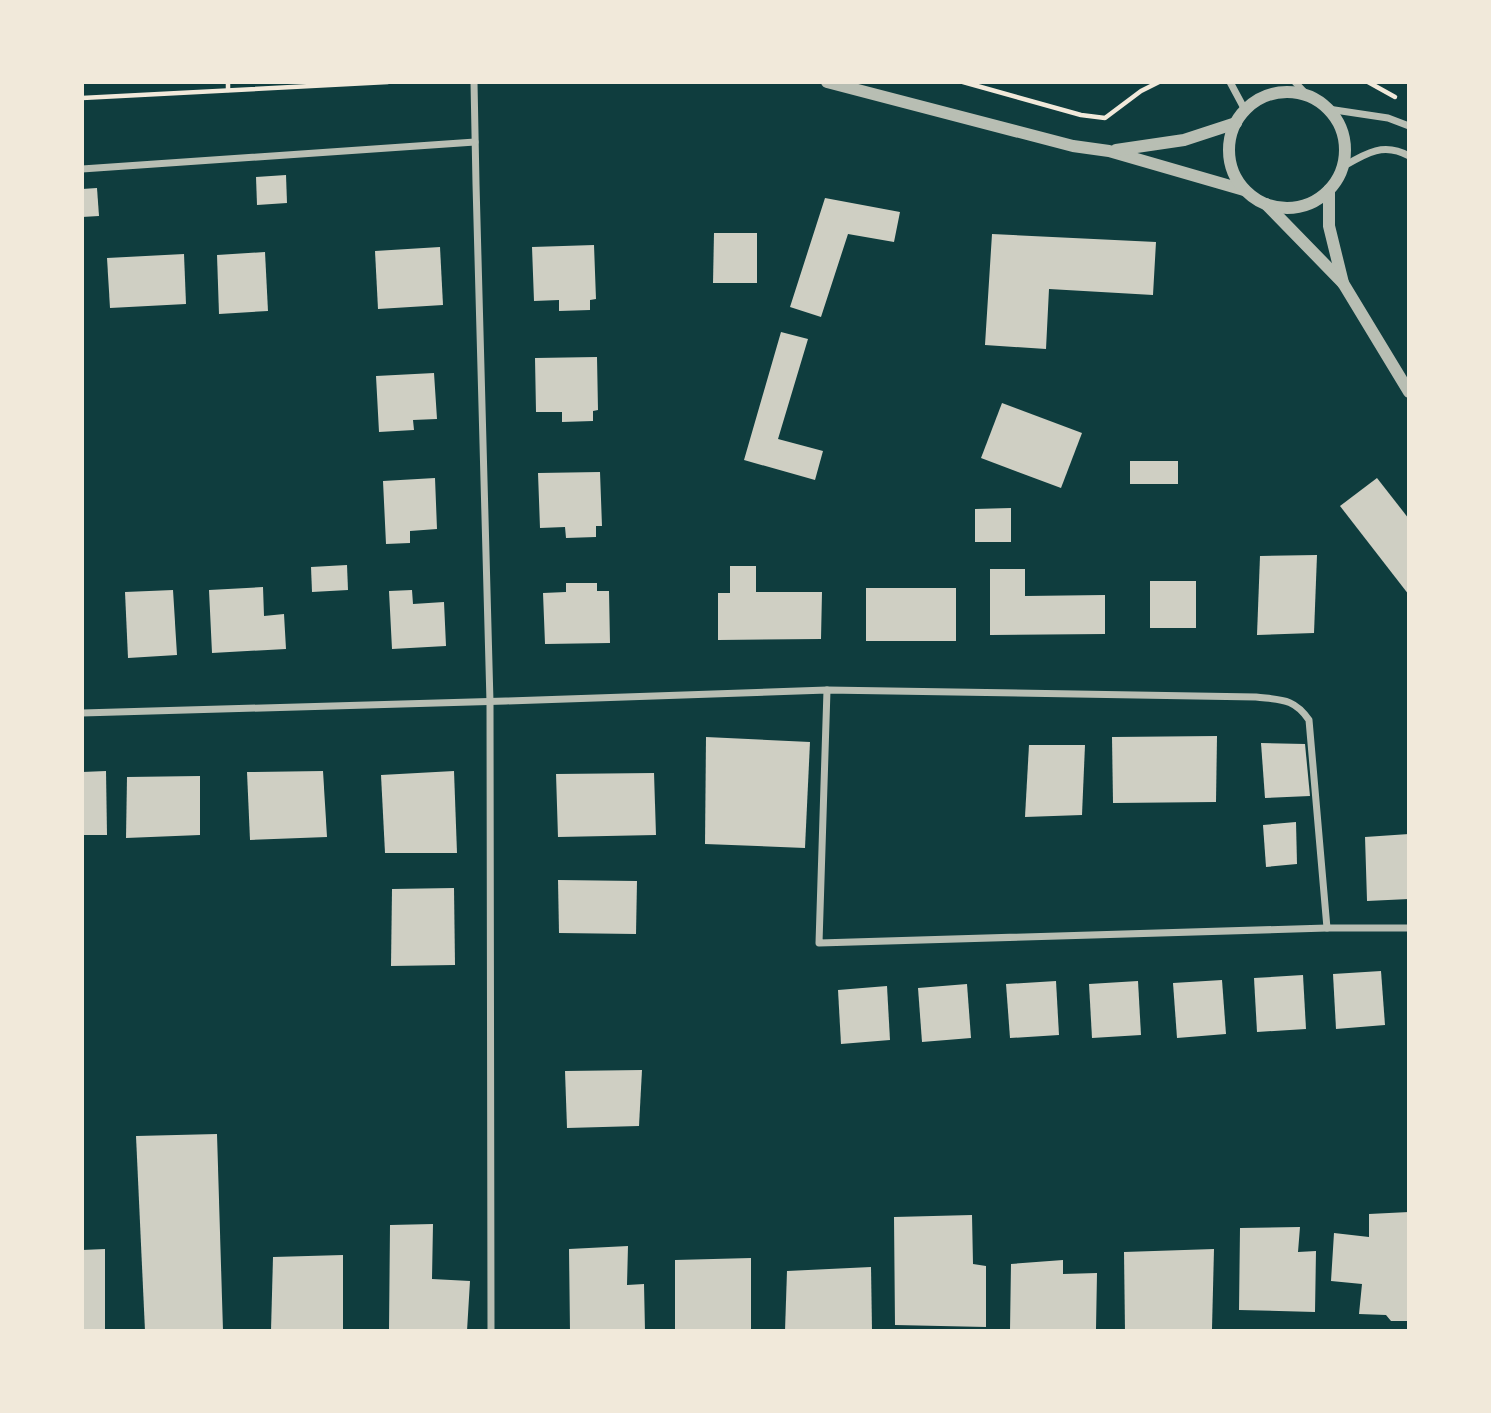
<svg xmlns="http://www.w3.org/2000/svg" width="1491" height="1413" font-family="Signika,sans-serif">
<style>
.building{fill:#cfcfc3}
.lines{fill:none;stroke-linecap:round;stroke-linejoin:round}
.path{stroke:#f1e9da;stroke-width:4.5}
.minor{stroke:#b8beb3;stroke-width:7}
.tertiary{stroke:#b8beb3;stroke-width:12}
</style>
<rect width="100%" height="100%" fill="#0f3d3e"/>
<g class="building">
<polygon points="286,175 287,203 257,205 256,177"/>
<polygon points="97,188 99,216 82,217 82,189"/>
<polygon points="825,198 900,212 894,242 848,234 821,317 790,307"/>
<polygon points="714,233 757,233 757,283 713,283"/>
<polygon points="992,234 1156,242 1153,295 1049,289 1046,349 985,345"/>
<polygon points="594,245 596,299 590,300 590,310 559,311 559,300 534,301 532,247"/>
<polygon points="440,247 443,305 378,309 375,251"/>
<polygon points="265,252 268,311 219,314 217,255"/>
<polygon points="184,254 186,304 110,308 107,258"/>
<polygon points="781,332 808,339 778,439 823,451 815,480 744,460"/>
<polygon points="597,357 598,410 593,411 593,421 562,422 562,412 536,412 535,358"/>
<polygon points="434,373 437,419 413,420 414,430 379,432 376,376"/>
<polygon points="1002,403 1082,433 1061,488 981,458"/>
<rect x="1130" y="461" width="48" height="23"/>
<polygon points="600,472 602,526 596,526 596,537 566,538 565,527 540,528 538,473"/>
<polygon points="435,478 437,529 410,531 410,543 386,544 383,481"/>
<polygon points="1377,478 1409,519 1409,595 1340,506"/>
<polygon points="1011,508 1011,542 975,542 975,509"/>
<polygon points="1317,555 1314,633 1257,635 1260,556"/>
<polygon points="347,565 348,590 312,592 311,567"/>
<polygon points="730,566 756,566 756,592 822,592 821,639 718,640 718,593 730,593"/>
<polygon points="990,569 1025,569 1025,596 1105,595 1105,634 990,635"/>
<rect x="1150" y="581" width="46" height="47"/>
<polygon points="566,583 597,583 597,591 609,591 610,643 545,644 543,593 566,592"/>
<polygon points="263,587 264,616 284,614 286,649 212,653 209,590"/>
<rect x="866" y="588" width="90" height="53"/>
<polygon points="173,590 177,655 128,658 125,592"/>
<polygon points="412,590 413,604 444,602 446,646 392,649 389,591"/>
<polygon points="1217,736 1216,802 1113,803 1112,737"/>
<polygon points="706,737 810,742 805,848 705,844"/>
<polygon points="1261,743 1305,744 1310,796 1265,798"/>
<polygon points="1029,745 1085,745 1082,815 1025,817"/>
<polygon points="106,771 107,835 82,835 82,772"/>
<polygon points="323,771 327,837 250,840 247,772"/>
<polygon points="454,771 457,853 385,853 381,775"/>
<polygon points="654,773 656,835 558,837 556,774"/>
<polygon points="200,776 200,835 126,838 127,777"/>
<polygon points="1296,822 1297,864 1266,867 1263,825"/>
<polygon points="1409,834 1409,899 1367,901 1365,837"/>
<polygon points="558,880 637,881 636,934 559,933"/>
<polygon points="454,888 455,965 391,966 392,889"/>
<polygon points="1381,971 1385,1025 1336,1029 1333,974"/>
<polygon points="1303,975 1306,1029 1257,1032 1254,978"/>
<polygon points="1222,980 1226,1034 1177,1038 1173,983"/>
<polygon points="1056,981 1059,1035 1010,1038 1006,984"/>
<polygon points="1138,981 1141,1035 1092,1038 1089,984"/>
<polygon points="967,984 971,1038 922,1042 918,988"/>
<polygon points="887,986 890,1040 841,1044 838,990"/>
<polygon points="642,1070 639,1126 567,1128 565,1071"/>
<polygon points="217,1134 223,1331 145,1331 136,1136"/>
<polygon points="1409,1212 1409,1321 1391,1321 1386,1315 1359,1314 1362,1284 1331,1281 1334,1233 1369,1237 1369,1214"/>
<polygon points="972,1215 973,1264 986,1266 986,1327 895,1325 894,1217"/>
<polygon points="433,1224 432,1279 470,1281 467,1331 389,1331 390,1225"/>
<polygon points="1300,1227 1298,1252 1316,1251 1315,1312 1239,1310 1240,1228"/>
<polygon points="628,1246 627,1285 644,1284 645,1331 570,1331 569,1249"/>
<polygon points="105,1249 105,1331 82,1331 82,1250"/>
<polygon points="1214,1249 1212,1329 1125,1331 1124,1252"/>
<polygon points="343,1255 343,1331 271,1331 273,1257"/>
<polygon points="751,1258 751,1330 675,1331 675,1260"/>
<polygon points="1063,1260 1063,1274 1097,1273 1096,1329 1010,1330 1011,1264"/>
<polygon points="871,1267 872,1331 785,1331 787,1271"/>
</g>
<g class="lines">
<g class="path">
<polyline points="963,82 1081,115 1105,118 1141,91 1159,82"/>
<polyline points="1368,82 1395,97"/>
<polyline points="228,90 228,82"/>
<polyline points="82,98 388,82"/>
</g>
<g class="minor">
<polyline points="474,82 476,184 490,702 491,1331"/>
<polyline points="1230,82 1245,110"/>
<polyline points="1295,82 1307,95"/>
<polyline points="1328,109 1388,118 1409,126"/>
<path d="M1344,166C1366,153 1384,142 1409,156"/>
<polyline points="82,169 475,142"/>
<polyline points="827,690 819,943 1327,928 1409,928"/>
<path d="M82,713L506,701L827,690L1256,697C1281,700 1294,698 1309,720L1327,928"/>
</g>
<g class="tertiary">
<polyline points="827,82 1073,146 1109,151 1244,190"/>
<circle cx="1287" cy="150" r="58"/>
<polyline points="1116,150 1184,140 1236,123"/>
<polyline points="1329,190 1329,226 1343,283"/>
<polyline points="1266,204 1343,283 1409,392"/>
</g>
</g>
<rect width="1491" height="1413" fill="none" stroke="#f1e9da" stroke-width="168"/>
</svg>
